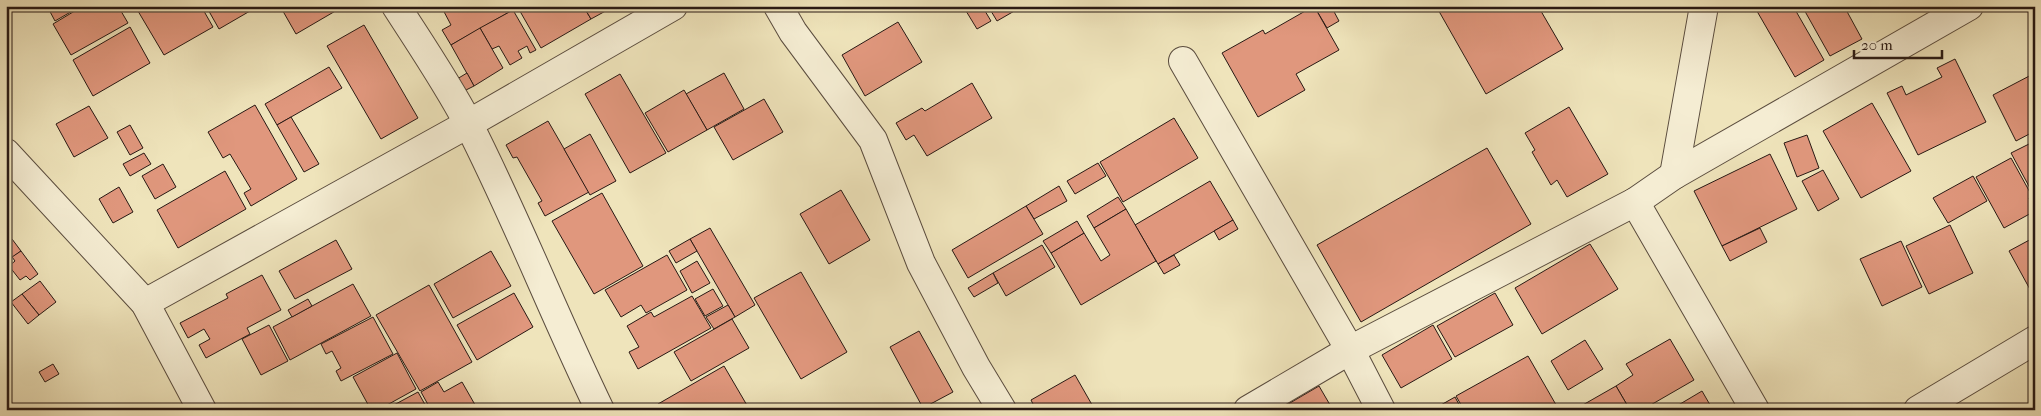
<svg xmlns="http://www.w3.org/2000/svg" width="2041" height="416" font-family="'IM FELL French Canon',serif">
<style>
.building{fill:#e0977d;stroke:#281914}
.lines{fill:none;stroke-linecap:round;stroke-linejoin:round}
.minor-casing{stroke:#5a4c3e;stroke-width:30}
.minor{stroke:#f5edd3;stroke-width:28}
</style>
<rect width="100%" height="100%" fill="#efe4bb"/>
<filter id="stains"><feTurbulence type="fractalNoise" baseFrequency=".004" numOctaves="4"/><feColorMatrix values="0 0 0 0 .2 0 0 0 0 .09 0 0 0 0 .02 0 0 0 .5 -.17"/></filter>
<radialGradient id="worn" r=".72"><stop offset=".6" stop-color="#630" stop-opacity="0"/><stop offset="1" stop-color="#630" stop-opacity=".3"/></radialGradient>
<g class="building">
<polygon points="47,6 81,6 55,21"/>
<polygon points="83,6 118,6 128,23 71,55 53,24"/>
<polygon points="135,6 201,6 213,27 164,55"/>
<polygon points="206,6 247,6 250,11 219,29"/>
<polygon points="280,6 344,6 296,34"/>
<polygon points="441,6 510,6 513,10 451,45 442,30 451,25"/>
<polygon points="517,6 583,6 591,19 541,48"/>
<polygon points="590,6 610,6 611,8 591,19 585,9"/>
<polygon points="963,6 982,6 991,21 977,29"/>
<polygon points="988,6 1023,6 997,21"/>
<polygon points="1314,6 1331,6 1339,21 1327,28"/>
<polygon points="1314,6 1339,50 1296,74 1305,90 1258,117 1222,53 1263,30 1265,34"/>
<polygon points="1436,6 1538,6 1563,49 1486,94"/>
<polygon points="1754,6 1793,6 1824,60 1795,77"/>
<polygon points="1802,6 1844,6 1862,39 1830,56"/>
<polygon points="513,10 536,50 530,53 527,46 518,51 522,58 510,65 499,46 492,49 480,28"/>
<polygon points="898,22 922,62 865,96 842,55"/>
<polygon points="364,25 418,118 381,139 327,46"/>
<polygon points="130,27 150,63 93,96 73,60"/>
<polygon points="480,28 503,68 474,86 451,45"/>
<polygon points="1955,59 1986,122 1918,155 1887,93 1902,86 1906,95 1942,77 1937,68"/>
<polygon points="329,67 342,88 277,125 265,104"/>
<polygon points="467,73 474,86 464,91 457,79"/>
<polygon points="724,73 744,109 707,130 686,94"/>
<polygon points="2035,73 2035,131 2016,141 1993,95"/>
<polygon points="620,74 666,153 630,173 585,94"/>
<polygon points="972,83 992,118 927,156 914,135 906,140 896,123 922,108 925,111"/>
<polygon points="684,90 707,130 668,152 645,113"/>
<polygon points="764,99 783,132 733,160 714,127"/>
<polygon points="1872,103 1911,171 1861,198 1823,131"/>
<polygon points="255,105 297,179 251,206 244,193 251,189 230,154 223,158 208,132"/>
<polygon points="89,106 108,138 74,157 56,124"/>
<polygon points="1569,107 1608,174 1567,197 1557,180 1551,185 1532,152 1535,150 1525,133"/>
<polygon points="291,117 319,164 304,172 277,125"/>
<polygon points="1174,118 1198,158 1123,202 1100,162"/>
<polygon points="548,121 589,192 545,216 538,203 542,201 517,157 513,158 506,145"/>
<polygon points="130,125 143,148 130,155 117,132"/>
<polygon points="590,134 616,181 590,195 564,149"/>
<polygon points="1807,135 1819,168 1797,177 1784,143"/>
<polygon points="2035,141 2035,188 2031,190 2011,153"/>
<polygon points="1487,148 1531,224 1361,322 1317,245"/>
<polygon points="144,153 151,164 130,176 123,164"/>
<polygon points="1770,154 1797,209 1722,246 1694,191"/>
<polygon points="2011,158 2032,196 2029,198 2035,211 2004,228 1976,177"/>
<polygon points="1098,163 1106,176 1075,194 1067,181"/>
<polygon points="163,164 176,187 155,199 142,176"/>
<polygon points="1823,170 1839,199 1818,211 1802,181"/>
<polygon points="225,171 246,209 178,248 157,210"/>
<polygon points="1973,176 1987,201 1948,223 1933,198"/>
<polygon points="1210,181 1233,220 1158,264 1135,225"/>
<polygon points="1059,186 1067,201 1034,219 1026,206"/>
<polygon points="119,187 133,212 113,223 99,199"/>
<polygon points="841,190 870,240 829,264 800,214"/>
<polygon points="602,193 643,266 594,294 552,221"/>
<polygon points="1118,197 1126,209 1094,228 1087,216"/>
<polygon points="1026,206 1043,234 968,278 952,250"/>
<polygon points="1126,209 1156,261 1081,305 1051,253 1084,233 1101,261 1110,255 1094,228"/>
<polygon points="1233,220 1238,229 1219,240 1214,231"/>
<polygon points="1077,221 1084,233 1051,253 1043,241"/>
<polygon points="1950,225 1973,273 1929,294 1906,246"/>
<polygon points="710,228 755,305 735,317 690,239"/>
<polygon points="1760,228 1767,242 1730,261 1722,246"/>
<polygon points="2035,237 2035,292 2032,293 2009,251"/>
<polygon points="12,239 21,251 6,262 6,244"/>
<polygon points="690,239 697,251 676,263 669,251"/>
<polygon points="336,240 352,269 295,299 279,271"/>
<polygon points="1901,241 1922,287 1882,306 1860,259"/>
<polygon points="1590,244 1618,289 1542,334 1515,288"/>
<polygon points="1042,245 1055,267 1006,296 993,273"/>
<polygon points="21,251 38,274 30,280 26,276 20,280 9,266 15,261 12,257"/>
<polygon points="491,251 511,286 453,318 434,284"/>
<polygon points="667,255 687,290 646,313 641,305 621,317 605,290"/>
<polygon points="1174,255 1180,265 1164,274 1158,264"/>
<polygon points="697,261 710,283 692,293 680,271"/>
<polygon points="801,272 847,352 801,379 754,298"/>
<polygon points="993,273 998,283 974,297 968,288"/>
<polygon points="262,275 281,310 247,328 250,334 206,358 199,345 210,339 204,329 188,338 180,323 228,298 226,294"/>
<polygon points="40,281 56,302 39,315 22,294"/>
<polygon points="353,284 371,316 290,360 273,327"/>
<polygon points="429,285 472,362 420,391 376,315"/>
<polygon points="713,289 723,306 705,316 695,299"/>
<polygon points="514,293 533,327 477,360 457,325"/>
<polygon points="1495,293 1513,325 1455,357 1437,326"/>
<polygon points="22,294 39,315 28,324 11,302"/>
<polygon points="692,296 711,328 638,369 629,352 639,347 627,326 651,312 654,317"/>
<polygon points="308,299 312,306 292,317 288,310"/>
<polygon points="728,305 735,317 714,329 706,317"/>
<polygon points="373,317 393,354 341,381 336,371 341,368 332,351 326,354 321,344"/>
<polygon points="732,319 749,348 691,381 674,352"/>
<polygon points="269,325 288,361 261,375 242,339"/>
<polygon points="1433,325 1452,359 1401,388 1382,355"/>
<polygon points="919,331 953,392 923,408 890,347"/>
<polygon points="1670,339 1694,380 1642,410 1630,410 1616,386 1633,375 1626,364"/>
<polygon points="1585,340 1603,369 1568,390 1551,361"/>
<polygon points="397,353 416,389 378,410 371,410 353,377"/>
<polygon points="1528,356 1559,410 1464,410 1456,396"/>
<polygon points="53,364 59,374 45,382 39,372"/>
<polygon points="724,366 748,407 743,410 661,410 658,404"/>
<polygon points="1075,375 1095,410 1036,410 1031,400"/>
<polygon points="438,382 444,392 462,382 478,410 431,410 421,392"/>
<polygon points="1319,386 1333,410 1278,410"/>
<polygon points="1616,386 1630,410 1574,410"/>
<polygon points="1702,391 1713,410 1670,410"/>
<polygon points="418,392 428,410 394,410 392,406"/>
<polygon points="1455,397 1462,410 1432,410"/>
</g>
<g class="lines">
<defs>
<g id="minor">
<path d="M396,6C421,45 447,83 468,123C516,217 554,315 600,410"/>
<polyline points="778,6 793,32 873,140 921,263 976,367 1002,410"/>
<polyline points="1183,61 1350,350 1381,410"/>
<polyline points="6,153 145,303 202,410"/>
<polyline points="1674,175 1704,6"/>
<polyline points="1635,202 1755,410"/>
<polyline points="145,303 468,124 673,6"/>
<polyline points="1248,410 1350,350 1635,202 1674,175 1969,6"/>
<polyline points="1918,410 2035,340"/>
</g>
</defs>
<use href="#minor" class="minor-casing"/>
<use href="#minor" class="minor"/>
</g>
<rect width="2041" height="416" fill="none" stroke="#efe4bb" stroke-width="25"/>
<rect x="8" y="8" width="2026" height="401" fill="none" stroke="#281914" stroke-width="2.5"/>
<rect x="12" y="12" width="2016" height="391" fill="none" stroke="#281914"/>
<path d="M1854 50v8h88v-8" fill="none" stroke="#281914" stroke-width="2.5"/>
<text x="1861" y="50" font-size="15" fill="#281914" stroke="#f5edd3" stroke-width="4" paint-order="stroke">20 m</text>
<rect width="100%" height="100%" filter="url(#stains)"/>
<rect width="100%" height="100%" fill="url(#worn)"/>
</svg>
